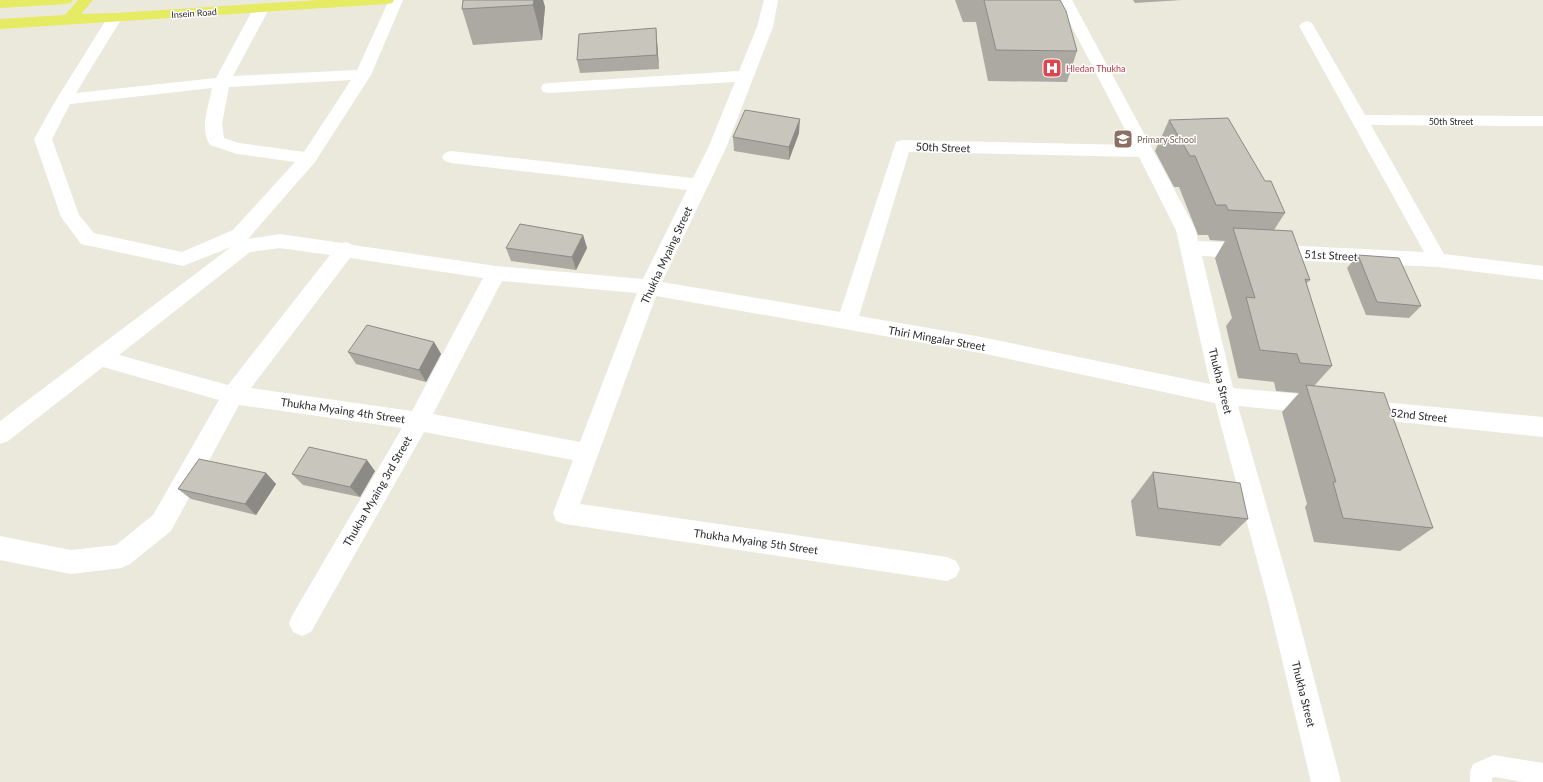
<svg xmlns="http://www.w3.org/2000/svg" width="1543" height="782" font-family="Lato,sans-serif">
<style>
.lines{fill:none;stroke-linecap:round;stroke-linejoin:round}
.service{fill:#fff;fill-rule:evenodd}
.minor{fill:#fff;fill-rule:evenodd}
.primary{fill:#e5eb62;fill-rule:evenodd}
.wall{fill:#aba9a2}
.shaded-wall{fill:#8b8a84}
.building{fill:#c7c5bc;stroke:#8b8a84}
.labels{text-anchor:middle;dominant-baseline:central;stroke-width:3;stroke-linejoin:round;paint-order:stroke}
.far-street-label{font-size:9px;fill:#2a2a2a;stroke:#fff}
.far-health-label{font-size:9px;fill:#be3a42;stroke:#fff;text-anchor:start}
.far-education-label{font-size:9px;fill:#785e54;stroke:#fff;text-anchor:start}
.street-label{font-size:11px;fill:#2a2a2a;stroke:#fff}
</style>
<rect width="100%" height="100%" fill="#ebe9dc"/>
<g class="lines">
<polygon class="service" points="1494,755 1543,763 1543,782 1523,782 1495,777 1492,778 1492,782 1470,782 1470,772 1473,764"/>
<g class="minor">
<path d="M389,0H403L371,75L315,162L248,239L280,234L342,243L346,242L353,245L496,266L643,279L687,190L451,163L445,161L442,157L445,153L451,151L693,178L708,148L735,82L549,93L543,92L541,88L543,84L549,83L739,71L757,27L764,0H778L773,27L726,148L662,282L840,312L896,142L902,140L1133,145L1058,0H1072L1196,230L1198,241L1424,252L1299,26L1302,23L1307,21L1312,23L1365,115L1543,116V126L1371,125L1444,254L1543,266V280L1438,267L1202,256L1233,388L1321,396L1329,398L1332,405L1329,412L1321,414L1238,406L1295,605L1341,782H1311L1269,605L1215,403L981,353L656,296L580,504L947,557L956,561L960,569L956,577L947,581L565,524L556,521L553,513L573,460L424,432L311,632L302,636L293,632L289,623L293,614L402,428L239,405L171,531L130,564L121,568L71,574L0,560V536L71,550L116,545L153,515L219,400L103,367L8,441L0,444V421L231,247L183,266L81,244L61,217L34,139L56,100L109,15L114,13L119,15L122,18L76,93L216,78L253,9L256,6L261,4L266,6L269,9L233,76L357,70ZM351,80L304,152L239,143L224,138L222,124L229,87ZM212,88C209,106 199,128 210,145L237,154L295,162L233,230L182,252L94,233L79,215L52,139L70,104ZM909,152L1139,157L1176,230L1210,384L981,337L859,316ZM280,248L330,255L228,385L119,355L250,252ZM350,258L483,278L412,411L251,388ZM502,281L637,293L580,442L433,414Z"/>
<polygon points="1361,400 1543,417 1543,437 1361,418 1353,416 1350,409 1353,402"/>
</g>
<g class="primary">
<polygon points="0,0 73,0 71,3 66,4 0,8"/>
<polygon points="78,0 93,0 81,14 114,13 319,0 394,0 392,3 387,4 0,29 0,19 65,15"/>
</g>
</g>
<g class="wall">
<polygon points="463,0 543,0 545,7 542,40 473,45 462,9"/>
<polygon points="955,0 1060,0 1077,51 1067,82 988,81 976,22 963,22"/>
<polygon points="1133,0 1182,0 1135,3"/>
<polygon points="656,28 657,41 659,69 580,73 577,60"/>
<polygon points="1169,120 1265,181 1285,213 1274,230 1310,280 1306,284 1332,366 1314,386 1433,528 1400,551 1314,542 1305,507 1307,504 1282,412 1299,393 1276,391 1274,382 1238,378 1226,326 1232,318 1215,258 1225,241 1210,240 1208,235 1198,235 1179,187 1174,187 1155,151"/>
<polygon points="799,133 789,160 734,151 733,137"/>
<polygon points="583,235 587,248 576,270 511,261 506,248"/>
<polygon points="1358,255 1421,306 1409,318 1366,315 1347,268"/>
<polygon points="434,342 441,354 426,382 356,364 348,352"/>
<polygon points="375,471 360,497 303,485 292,474"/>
<polygon points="1153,472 1248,519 1220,546 1136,536 1131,501"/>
<polygon points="266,473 276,484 256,515 191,499 178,489"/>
</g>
<g class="shaded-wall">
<polygon points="534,0 543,0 545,7 542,40 533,5"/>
<polygon points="656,28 657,41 659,69 657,55"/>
<polygon points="800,119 799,133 789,160 789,147"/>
<polygon points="583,235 587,248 576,270 572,257"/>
<polygon points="434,342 441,354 426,382 419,370"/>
<polygon points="367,460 375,471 360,497 350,487"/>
<polygon points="266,473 276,484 256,515 245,504"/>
</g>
<g class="building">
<polygon points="463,0 534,0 533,5 462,9"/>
<polygon points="984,0 1060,0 1066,11 1077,51 996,50"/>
<polygon points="656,28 657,55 577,60 579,34"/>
<polygon points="745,110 800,119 789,147 733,137"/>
<polygon points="1228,118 1265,181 1271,181 1285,213 1228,210 1226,205 1216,205 1195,156 1190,156 1169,120"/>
<polygon points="520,224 583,235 572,257 506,248"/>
<polygon points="1233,228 1292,231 1310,280 1305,279 1332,366 1300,363 1297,354 1260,350 1246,297 1255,298"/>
<polygon points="1358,255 1399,258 1421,306 1377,302"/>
<polygon points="367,325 434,342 419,370 348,352"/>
<polygon points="1306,385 1384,393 1433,528 1343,518 1333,482 1336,482"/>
<polygon points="309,447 367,460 350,487 292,474"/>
<polygon points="199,459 266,473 245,504 178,489"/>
<polygon points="1153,472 1240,483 1248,519 1158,508"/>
</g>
<defs>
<symbol id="hospital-square" viewBox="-11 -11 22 22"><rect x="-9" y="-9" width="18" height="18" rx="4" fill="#e0444e" stroke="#fff"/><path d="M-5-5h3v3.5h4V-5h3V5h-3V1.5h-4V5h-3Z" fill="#fff"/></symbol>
<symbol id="school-square" viewBox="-11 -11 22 22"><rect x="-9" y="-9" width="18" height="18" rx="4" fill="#8d6e63" stroke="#fff"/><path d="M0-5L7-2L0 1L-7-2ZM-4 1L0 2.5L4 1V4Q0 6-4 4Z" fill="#fff"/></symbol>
</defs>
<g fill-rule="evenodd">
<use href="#hospital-square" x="1041" y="57" width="22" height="22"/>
<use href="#school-square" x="1112" y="128" width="22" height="22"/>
</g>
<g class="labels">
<g class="far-street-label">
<text transform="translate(194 13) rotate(-4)">Insein Road</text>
<text x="1451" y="121">50th Street</text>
</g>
<g class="far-health-label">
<text x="1066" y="68">Hledan Thukha</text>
</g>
<g class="far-education-label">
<text x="1137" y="139">Primary School</text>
</g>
<g class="street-label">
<text transform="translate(943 147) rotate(2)">50th Street</text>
<text transform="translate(666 255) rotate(-65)">Thukha Myaing Street</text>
<text transform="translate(1331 255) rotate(3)">51st Street</text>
<text transform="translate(937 338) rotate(10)">Thiri Mingalar Street</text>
<text transform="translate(1221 381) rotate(76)">Thukha Street</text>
<text transform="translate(343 410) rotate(8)">Thukha Myaing 4th Street</text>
<text transform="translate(1419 415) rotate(6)">52nd Street</text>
<text transform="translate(377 491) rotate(-60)">Thukha Myaing 3rd Street</text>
<text transform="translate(756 541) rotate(8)">Thukha Myaing 5th Street</text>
<text transform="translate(1304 694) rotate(76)">Thukha Street</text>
</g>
</g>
</svg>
